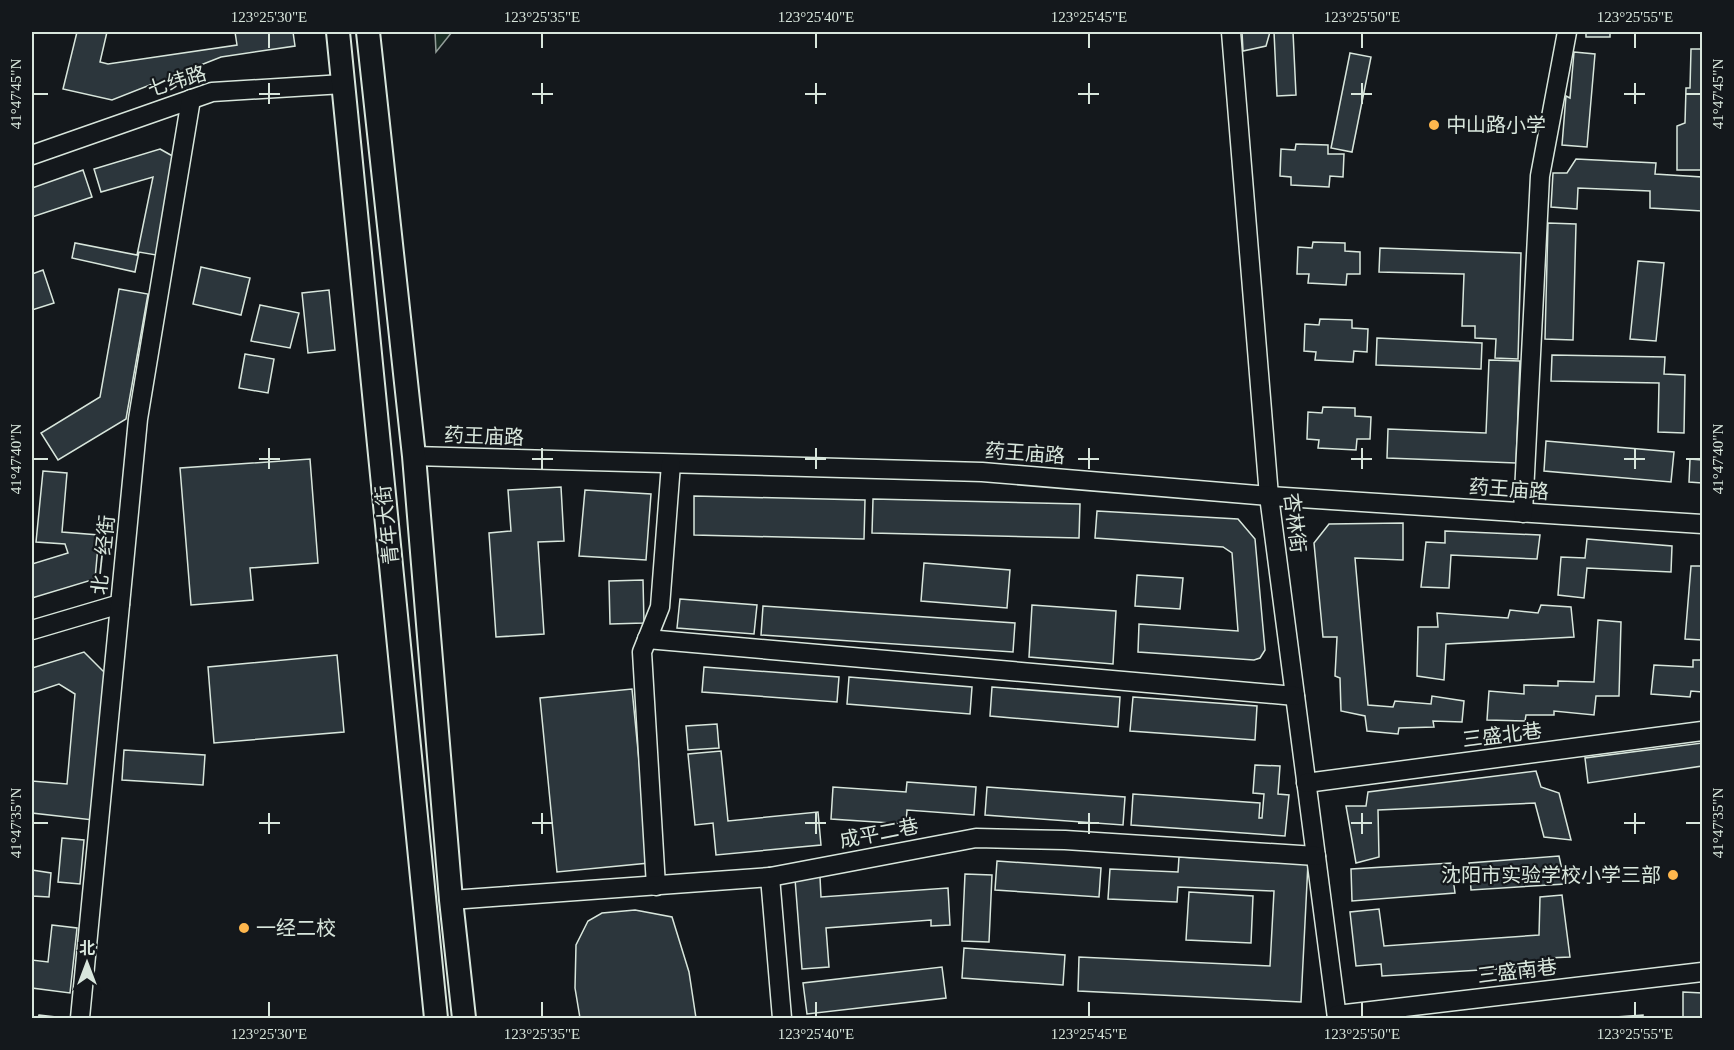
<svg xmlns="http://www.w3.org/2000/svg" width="1734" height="1050" font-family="'Times New Roman','Noto Sans SC',serif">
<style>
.green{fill:#1a2d24;stroke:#939e99;stroke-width:1.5}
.building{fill:#2c363c;stroke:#d8e6dc;stroke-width:1.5}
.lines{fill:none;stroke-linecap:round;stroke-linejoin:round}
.minor-casing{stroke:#d8e6dc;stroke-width:21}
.major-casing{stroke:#d8e6dc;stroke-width:26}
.minor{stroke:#14181c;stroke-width:18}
.major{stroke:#14181c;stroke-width:22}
.ticks{fill:none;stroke:#d8e6dc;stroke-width:2}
.poi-dot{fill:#ffb74d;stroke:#14181c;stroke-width:2}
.labels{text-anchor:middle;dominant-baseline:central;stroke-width:4.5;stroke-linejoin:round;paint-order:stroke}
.street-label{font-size:20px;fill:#d8e6dc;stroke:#14181c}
.poi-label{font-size:20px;fill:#d8e6dc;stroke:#14181c;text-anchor:start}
.neatline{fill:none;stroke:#d8e6dc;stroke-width:2}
.ticks-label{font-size:15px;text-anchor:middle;fill:#d8e6dc}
</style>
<rect width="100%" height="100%" fill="#14181c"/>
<polygon class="green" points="435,32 452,32 436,52"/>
<g class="building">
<polygon points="77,32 107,32 100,62 108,64 237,45 235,32 293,32 295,46 221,57 112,100 63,89"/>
<polygon points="1242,32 1270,32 1266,46 1243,51"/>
<polygon points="1274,32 1293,32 1296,95 1277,96"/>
<rect x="1586" y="32" width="24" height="5"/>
<polygon points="1691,49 1702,49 1702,170 1677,170 1677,126 1685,123 1686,88 1690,88"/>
<polygon points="1574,52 1595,54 1587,147 1562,145 1566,96 1570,98"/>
<polygon points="1350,53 1371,57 1352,152 1331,148"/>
<polygon points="1296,144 1328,145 1328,154 1344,154 1343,177 1330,176 1329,187 1291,185 1291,177 1280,176 1281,149 1295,150"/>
<polygon points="160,149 176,158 156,255 139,252 135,272 72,258 75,243 137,255 153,177 101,192 94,169"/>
<polygon points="1576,159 1656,163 1655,174 1702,177 1702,211 1650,208 1650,191 1578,188 1577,209 1551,207 1553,173 1567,173"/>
<polygon points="83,170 92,197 32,217 32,188"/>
<polygon points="1548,223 1576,224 1573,340 1545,339"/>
<polygon points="1313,242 1345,243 1345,251 1360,252 1360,274 1347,274 1346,285 1308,283 1309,274 1297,274 1298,247 1312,248"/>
<polygon points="1380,248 1521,253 1518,359 1495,358 1496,339 1475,338 1475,326 1462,326 1464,274 1379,272"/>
<polygon points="1638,261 1664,263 1656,341 1630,339"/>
<polygon points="201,267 250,278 241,315 193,304"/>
<polygon points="43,270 54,303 32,310 32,274"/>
<polygon points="119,289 148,294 126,419 58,460 41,433 100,397"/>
<polygon points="329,290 335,350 308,353 302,293"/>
<polygon points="260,305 299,313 290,348 251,341"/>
<polygon points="1320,319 1352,320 1352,328 1368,329 1367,352 1354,351 1353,362 1315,360 1316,352 1304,351 1305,324 1319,325"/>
<polygon points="1377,338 1482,343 1481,369 1376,365"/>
<polygon points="245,354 274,359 268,393 239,388"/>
<polygon points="1552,355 1665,357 1664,374 1685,375 1684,433 1658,432 1659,383 1551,381"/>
<polygon points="1489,360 1520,361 1516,463 1387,458 1388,429 1486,433"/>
<polygon points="1323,407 1355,408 1355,416 1371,417 1370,439 1357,439 1356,450 1318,448 1319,440 1307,439 1308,412 1322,413"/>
<polygon points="1546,441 1674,452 1671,482 1544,471"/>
<polygon points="310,459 318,563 250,568 253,600 191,605 180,468"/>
<polygon points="1690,459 1702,460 1702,483 1689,482"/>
<polygon points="43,471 67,473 62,532 99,535 95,579 32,598 32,564 68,553 65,544 36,542"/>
<polygon points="561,487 564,541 538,542 544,634 496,637 489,533 511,531 508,490"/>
<polygon points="585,490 651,494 646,560 579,556"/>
<polygon points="694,496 865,500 864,539 694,535"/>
<polygon points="873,499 1080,504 1079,538 872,533"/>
<polygon points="1097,511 1238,519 1255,539 1265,650 1260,658 1254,660 1138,652 1139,624 1238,631 1232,553 1223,547 1095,538"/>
<polygon points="1403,523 1403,560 1355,558 1368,705 1393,707 1395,701 1431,704 1432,696 1464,701 1462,722 1433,721 1434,727 1399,728 1398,734 1367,731 1365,716 1341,711 1340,678 1335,676 1337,637 1323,637 1314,543 1329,524"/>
<polygon points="1445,531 1540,535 1537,559 1451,555 1449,588 1421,587 1426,542 1445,543"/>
<polygon points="1587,539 1672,546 1671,572 1587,568 1584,598 1558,595 1561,557 1585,558"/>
<polygon points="924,563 1010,570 1007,608 921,601"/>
<polygon points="1691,566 1702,566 1702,640 1685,639"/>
<polygon points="1137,575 1183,578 1180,609 1135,606"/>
<polygon points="643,580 644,623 610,624 609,581"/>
<polygon points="680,599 757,605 754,634 677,628"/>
<polygon points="1032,605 1116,611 1113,664 1029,657"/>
<polygon points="1541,605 1571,607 1574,637 1446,644 1444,680 1417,676 1418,627 1438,627 1437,613 1508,618 1510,610 1538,613"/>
<polygon points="763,606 1015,623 1013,652 761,635"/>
<polygon points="1598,620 1621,622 1619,696 1596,696 1594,715 1554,711 1554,715 1526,715 1525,721 1487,720 1489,691 1524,694 1524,685 1558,686 1558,681 1594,682"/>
<polygon points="84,652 108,676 93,820 32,813 32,781 67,784 75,694 59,684 32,693 32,668"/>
<polygon points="337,655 344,732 214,743 208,667"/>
<polygon points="1693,660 1702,660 1702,692 1691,691 1690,697 1651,694 1654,665 1693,667"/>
<polygon points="704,667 839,677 837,702 702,692"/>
<polygon points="849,677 972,687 970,714 847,704"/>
<polygon points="992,687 1120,697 1118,727 990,716"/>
<polygon points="632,689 649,863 557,872 540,698"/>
<polygon points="1133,697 1257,706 1255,740 1130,731"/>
<polygon points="717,724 719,748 688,750 686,726"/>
<polygon points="1702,743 1702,766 1588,783 1585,758"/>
<polygon points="124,750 205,755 203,785 122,780"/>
<polygon points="721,751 728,821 818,812 821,845 716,855 713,823 695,825 688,754"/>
<polygon points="1255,765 1280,766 1278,794 1289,795 1285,836 1131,825 1133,794 1260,803 1259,818 1262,818 1264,794 1253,793"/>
<polygon points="1536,771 1541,787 1559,793 1571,840 1544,837 1535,803 1378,810 1379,857 1356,863 1346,806 1366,806 1368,792"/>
<polygon points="907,782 976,787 974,815 907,810 906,824 831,819 833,787 906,792"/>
<polygon points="987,787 1125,797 1123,825 985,815"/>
<polygon points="62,838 84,840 80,884 58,882"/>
<polygon points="1559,856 1565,884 1471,890 1469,863"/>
<polygon points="1179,857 1308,863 1301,1002 1078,991 1079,957 1270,966 1274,891 1178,887 1177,902 1108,899 1110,869 1178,872"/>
<polygon points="997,861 1101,868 1099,897 995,890"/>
<polygon points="1451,863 1455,893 1352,901 1351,869"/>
<polygon points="32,870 51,873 49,897 32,896"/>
<polygon points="965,874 992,875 989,942 962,941"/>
<polygon points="820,877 821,897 948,888 950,925 931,926 931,920 826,928 829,967 802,969 795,879"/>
<polygon points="1189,892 1253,896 1251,943 1186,940"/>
<polygon points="1562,895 1570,957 1547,958 1546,966 1382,976 1381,964 1356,966 1350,912 1379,909 1384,946 1539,935 1540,897"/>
<polygon points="635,910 672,917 689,972 696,1018 580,1018 575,988 576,945 588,921 602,913"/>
<polygon points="52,925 77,928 70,993 32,988 32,960 48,962"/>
<polygon points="964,948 1065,955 1063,985 962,978"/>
<polygon points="942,967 946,998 807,1014 803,983"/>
<polygon points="1683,992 1702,993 1702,1018 1683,1018"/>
<polygon points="39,1015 65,1018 38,1018"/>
<polygon points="1643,1015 1643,1018 1601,1018"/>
</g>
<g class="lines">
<defs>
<g id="minor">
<polyline points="1231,32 1269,496 1337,1018"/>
<polyline points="32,155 212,92 343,84"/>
<polyline points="414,456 982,472 1269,496 1702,524"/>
<polyline points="1523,513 1540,176 1567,32"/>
<polyline points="32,630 120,604"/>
<polyline points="647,639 1295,696"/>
<polyline points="1306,783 1702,731"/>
<polyline points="770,877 782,1018"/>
<polyline points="656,886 642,652 660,607 671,464"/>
<polyline points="451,900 770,877 976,838 1065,840 1316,856"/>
<polyline points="1337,1015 1702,972"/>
<polyline points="80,1018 138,419 191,99"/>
</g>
<g id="major">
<polyline points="338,32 436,1018"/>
<polyline points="368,32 414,456 451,900 464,1018"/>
</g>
</defs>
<use href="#minor" class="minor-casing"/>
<use href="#major" class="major-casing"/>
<use href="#minor" class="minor"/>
<use href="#major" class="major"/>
</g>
<path class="ticks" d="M269,33V48M542,33V48M816,33V48M1089,33V48M1362,33V48M1635,33V48M269,83V104M542,83V104M816,83V104M1089,83V104M1362,83V104M1635,83V104M33,94H48M259,94H280M532,94H553M805,94H826M1078,94H1099M1351,94H1372M1624,94H1645M1686,94H1701M269,448V469M542,448V469M816,448V469M1089,448V469M1362,448V469M1635,448V469M33,459H48M259,459H280M532,459H553M805,459H826M1078,459H1099M1351,459H1372M1624,459H1645M1686,459H1701M269,813V834M542,813V834M816,813V834M1089,813V834M1362,813V834M1635,813V834M33,823H48M259,823H280M532,823H553M805,823H826M1078,823H1099M1351,823H1372M1624,823H1645M1686,823H1701M269,1002V1017M542,1002V1017M816,1002V1017M1089,1002V1017M1362,1002V1017M1635,1002V1017"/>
<g class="poi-dot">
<circle cx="1434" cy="125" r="6"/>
<circle cx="1673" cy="875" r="6"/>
<circle cx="244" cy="928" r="6"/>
</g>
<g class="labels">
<g class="street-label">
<text transform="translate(177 81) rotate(-17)">七纬路</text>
<text transform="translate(484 436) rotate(2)">药王庙路</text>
<text transform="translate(1025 453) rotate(4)">药王庙路</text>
<text transform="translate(1509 489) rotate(4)">药王庙路</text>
<text transform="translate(1295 523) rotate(83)">杏林街</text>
<text transform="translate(387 525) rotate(-96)">青年大街</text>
<text transform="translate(103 555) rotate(-84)">北一经街</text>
<text transform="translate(1502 735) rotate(-7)">三盛北巷</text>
<text transform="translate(879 833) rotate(-11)">成平二巷</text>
<text transform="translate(1517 971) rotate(-7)">三盛南巷</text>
</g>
<g class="poi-label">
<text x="1446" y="125">中山路小学</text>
<text x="1661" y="875" text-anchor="end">沈阳市实验学校小学三部</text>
<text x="256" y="928">一经二校</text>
</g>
</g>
<rect width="1734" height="1050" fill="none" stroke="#14181c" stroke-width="66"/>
<g transform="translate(87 963)" stroke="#14181c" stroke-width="4.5" paint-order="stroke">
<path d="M0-4.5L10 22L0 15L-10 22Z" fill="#d8e6dc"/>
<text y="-9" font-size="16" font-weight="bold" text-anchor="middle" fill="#d8e6dc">北</text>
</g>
<rect x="33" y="33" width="1668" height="984" class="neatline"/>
<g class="ticks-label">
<text x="269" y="22">123°25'30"E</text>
<text x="542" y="22">123°25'35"E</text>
<text x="816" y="22">123°25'40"E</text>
<text x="1089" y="22">123°25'45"E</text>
<text x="1362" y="22">123°25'50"E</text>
<text x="1635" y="22">123°25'55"E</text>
<text transform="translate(16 94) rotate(-90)" y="5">41°47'45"N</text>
<text transform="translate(1718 94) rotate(-90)" y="5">41°47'45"N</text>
<text transform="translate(16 459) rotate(-90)" y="5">41°47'40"N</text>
<text transform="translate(1718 459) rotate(-90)" y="5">41°47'40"N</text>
<text transform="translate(16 823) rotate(-90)" y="5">41°47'35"N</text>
<text transform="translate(1718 823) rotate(-90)" y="5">41°47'35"N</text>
<text x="269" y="1039">123°25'30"E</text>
<text x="542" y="1039">123°25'35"E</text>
<text x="816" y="1039">123°25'40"E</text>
<text x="1089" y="1039">123°25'45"E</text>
<text x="1362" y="1039">123°25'50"E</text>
<text x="1635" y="1039">123°25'55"E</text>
</g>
</svg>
